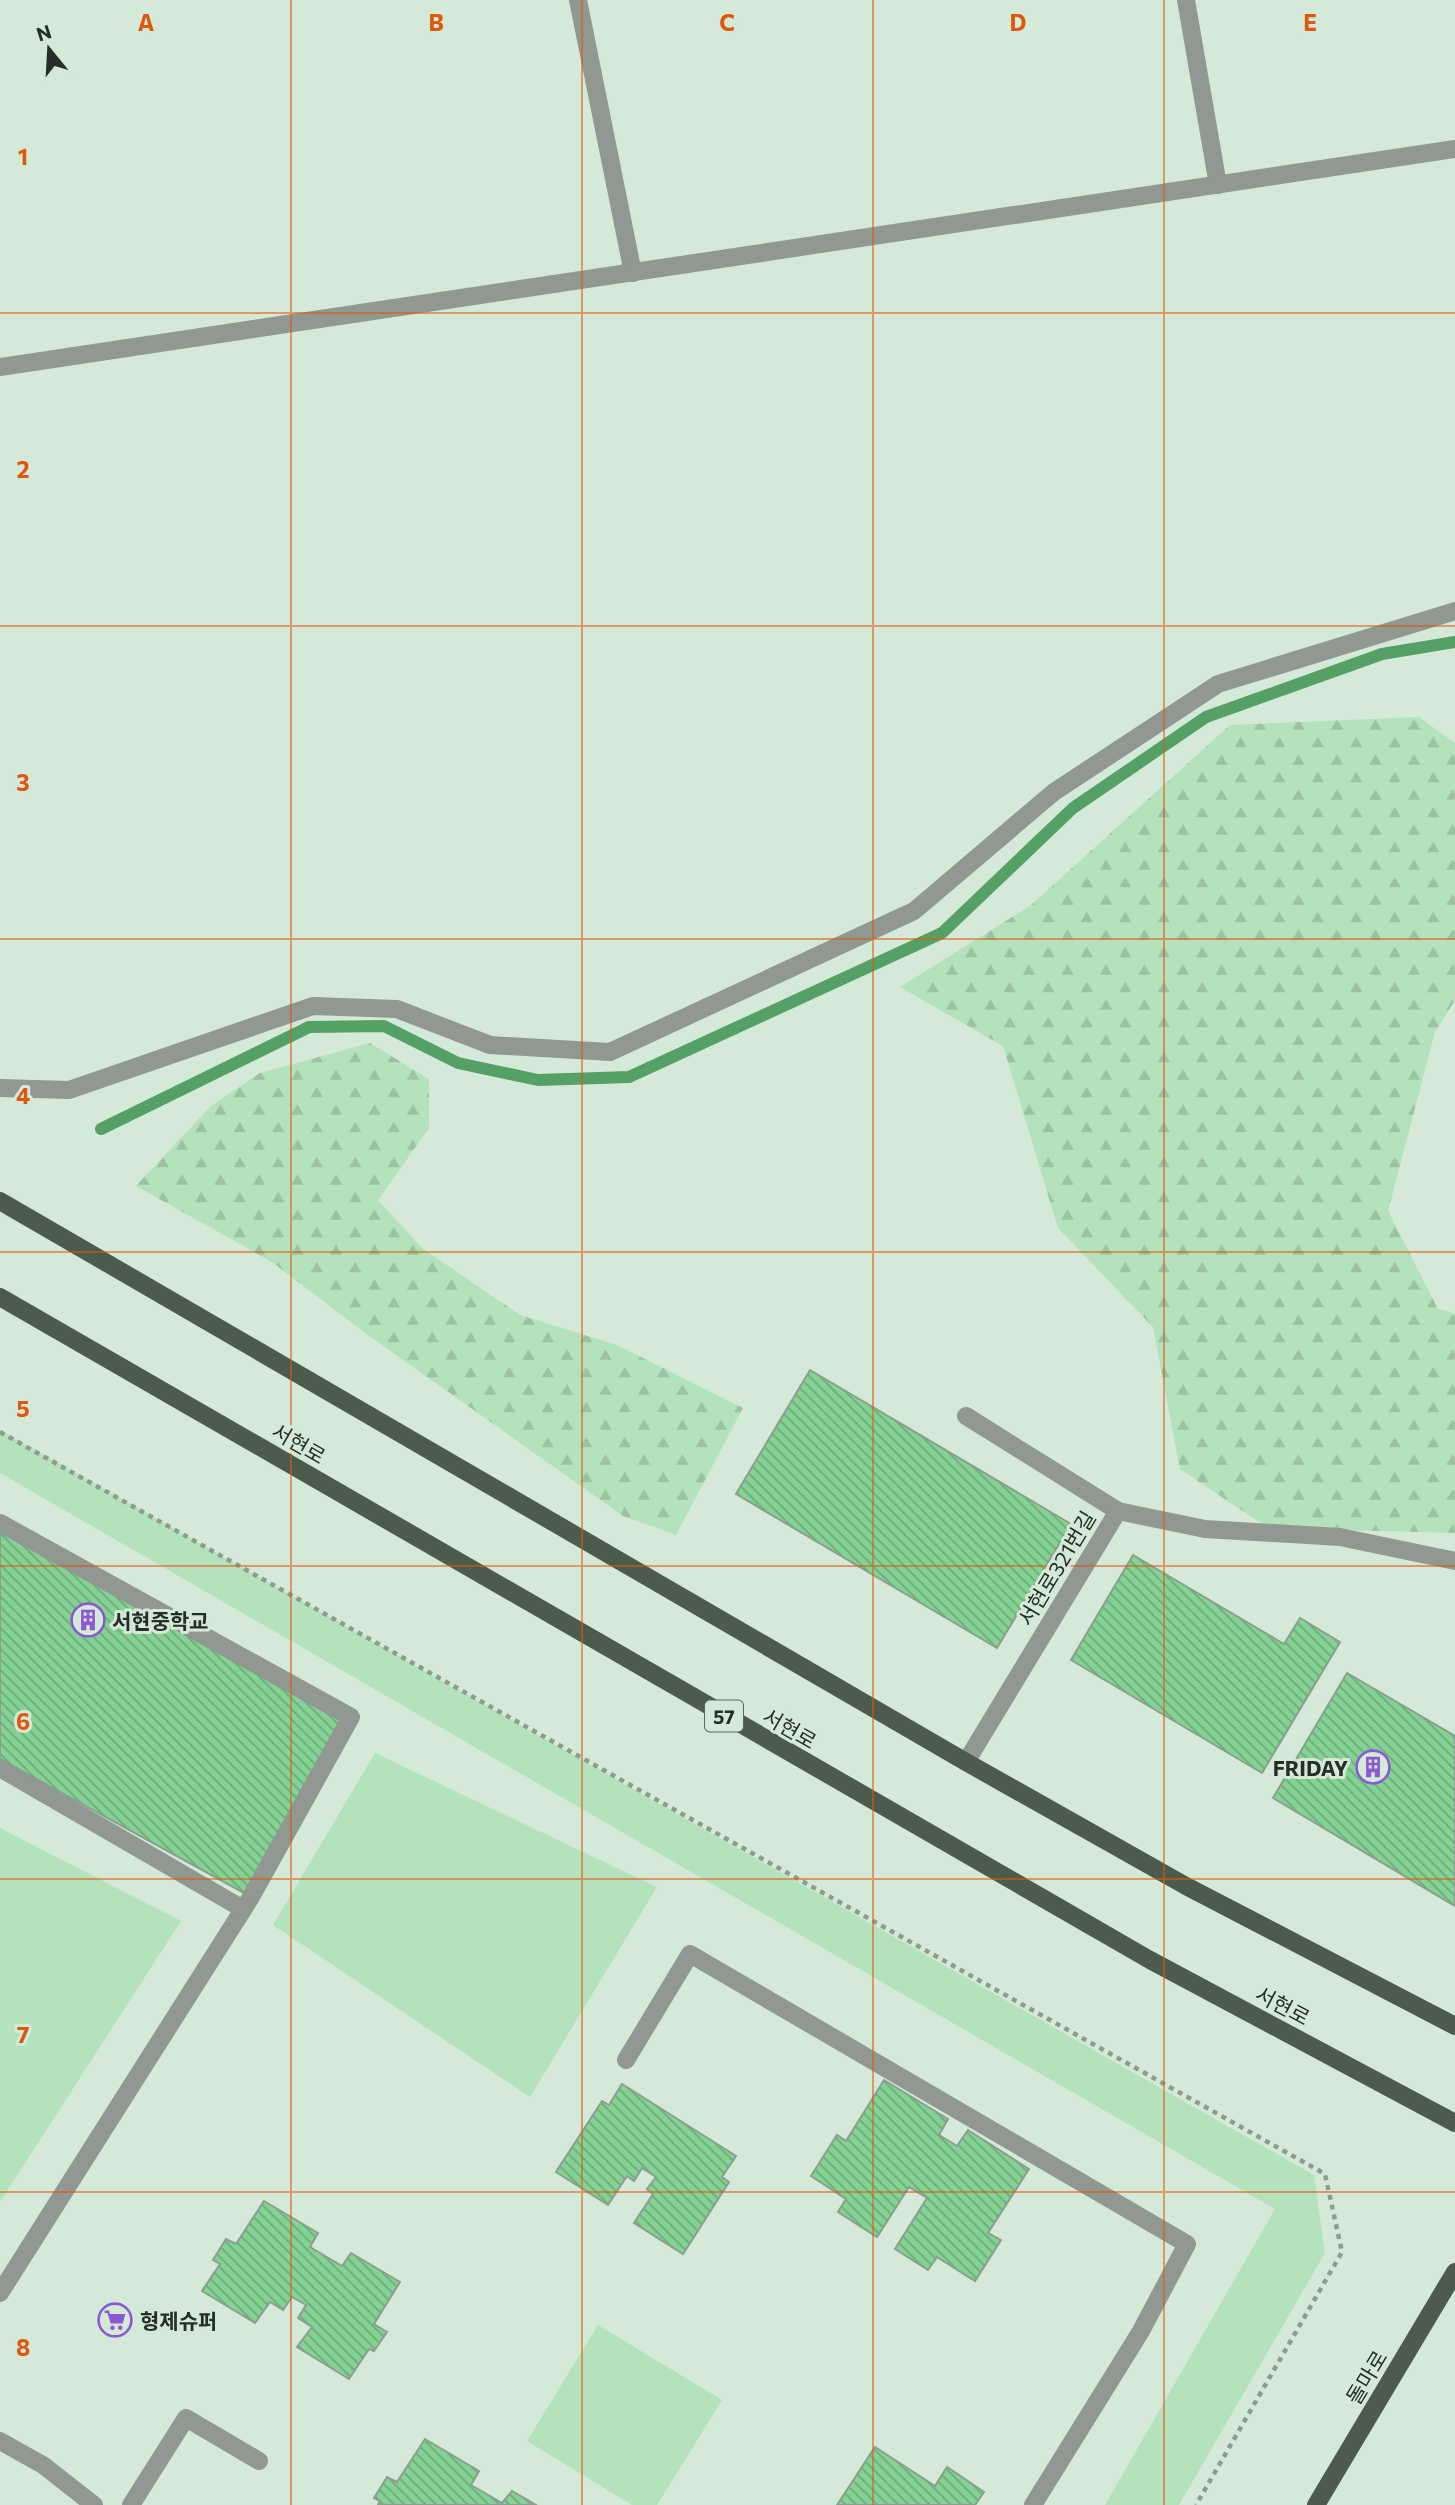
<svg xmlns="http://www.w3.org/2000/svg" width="1455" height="2505" font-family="Commissioner,'Noto Sans KR',sans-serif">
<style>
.green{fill:#b4e2bc}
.forest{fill:url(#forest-firs)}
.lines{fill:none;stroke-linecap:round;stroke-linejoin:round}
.stream{stroke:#55a066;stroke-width:12}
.building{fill:url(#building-back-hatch);stroke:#8c9e8e;stroke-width:2}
.path{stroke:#8d9c8f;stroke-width:4.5;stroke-dasharray:5 5;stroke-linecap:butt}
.lane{stroke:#909891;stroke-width:18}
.street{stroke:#909891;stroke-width:18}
.primary{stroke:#4d5b4f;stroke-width:18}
.grid{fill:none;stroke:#de570d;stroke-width:2;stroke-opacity:0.55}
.labels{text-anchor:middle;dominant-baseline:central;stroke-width:6;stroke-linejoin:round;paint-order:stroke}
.shield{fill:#d5e9d8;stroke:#5a665d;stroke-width:2}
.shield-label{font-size:19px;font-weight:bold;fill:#262e28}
.street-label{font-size:21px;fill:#262e28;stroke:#d5e9d8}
.poi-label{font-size:21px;font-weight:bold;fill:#262e28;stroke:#d5e9d8;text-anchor:start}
.grid-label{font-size:23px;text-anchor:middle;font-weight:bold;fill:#de570d;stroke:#d5e9d8;stroke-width:6;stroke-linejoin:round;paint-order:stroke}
</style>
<defs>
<pattern id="forest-firs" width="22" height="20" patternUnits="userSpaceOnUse" patternTransform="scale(1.75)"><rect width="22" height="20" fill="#b4e2bc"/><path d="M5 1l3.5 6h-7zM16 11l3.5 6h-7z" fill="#9bc2a2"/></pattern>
<pattern id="building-back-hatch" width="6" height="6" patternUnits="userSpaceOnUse" patternTransform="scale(1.75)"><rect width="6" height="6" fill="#85d295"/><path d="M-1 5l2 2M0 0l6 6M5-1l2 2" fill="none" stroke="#6dab7a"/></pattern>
</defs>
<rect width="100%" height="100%" fill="#d5e9d8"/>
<g class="green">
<polygon points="0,1430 1314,2175 1325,2253 1179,2505 1105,2505 1275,2209 0,1473"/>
<polygon points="375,1753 657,1887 530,2097 273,1925"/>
<polygon points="0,1828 181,1921 0,2202"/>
<polygon points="598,2325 722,2400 657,2505 632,2505 527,2441"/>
</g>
<g class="forest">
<polygon points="1419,717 1455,743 1455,1000 1435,1032 1388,1211 1438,1309 1455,1313 1455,1533 1268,1528 1180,1469 1153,1327 1058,1228 1003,1046 900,987 1030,906 1230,725"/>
<polygon points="370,1043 429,1079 429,1128 378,1200 422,1248 520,1315 617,1345 743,1408 676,1535 623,1516 365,1333 272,1262 136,1186 211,1106 260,1073"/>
</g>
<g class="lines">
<polyline class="stream" points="101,1129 309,1027 384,1026 458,1063 538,1080 629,1077 942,933 1073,808 1206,717 1382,654 1455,642"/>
</g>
<g class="building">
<polygon points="810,1370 1071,1524 997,1648 736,1494"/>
<polygon points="0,1523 351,1717 251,1897 0,1759"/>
<polygon points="1133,1555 1284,1644 1300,1618 1340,1642 1262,1773 1071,1660"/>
<polygon points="1347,1673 1455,1736 1455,1906 1273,1798"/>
<polygon points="884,2080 948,2119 939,2135 957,2146 968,2130 1029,2169 988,2233 1001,2240 975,2281 937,2257 928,2270 895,2249 927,2198 909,2187 877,2237 838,2212 846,2199 811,2176 837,2135 846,2141"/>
<polygon points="622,2084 736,2156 722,2177 729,2182 683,2254 634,2223 653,2194 647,2189 656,2177 642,2168 634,2181 627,2176 608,2205 556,2172 602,2101 609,2105"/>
<polygon points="264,2201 318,2233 310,2247 342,2266 351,2253 400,2282 374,2324 387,2332 374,2351 369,2349 349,2379 297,2347 312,2327 298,2318 306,2305 292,2297 283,2310 270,2302 255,2323 202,2291 220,2264 213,2260 226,2239 236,2244"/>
<polygon points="425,2439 479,2471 471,2485 502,2503 512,2491 536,2505 378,2505 380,2501 374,2498 387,2477 397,2482"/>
<polygon points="875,2447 935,2486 947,2467 984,2492 975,2505 837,2505"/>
</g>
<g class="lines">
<polyline class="path" points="0,1432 1325,2174 1342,2252 1196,2505"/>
<g class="lane">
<polyline points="578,0 633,273"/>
<polyline points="1186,0 1218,185"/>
<polyline points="0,367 1455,149"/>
<polyline points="0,1088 69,1090 313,1006 397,1009 490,1045 610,1052 914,911 1054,792 1218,684 1455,611"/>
<polyline points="0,1523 351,1717 251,1897 0,2293"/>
<polyline points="0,1768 243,1909"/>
<polyline points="626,2060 690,1954 1187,2244 1141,2331 1033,2505"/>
<polyline points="131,2505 186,2418 259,2461"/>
</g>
<g class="street">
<polyline points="966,1416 1118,1511"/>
<polyline points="966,1762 1118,1511 1205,1529 1340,1537 1455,1561"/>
<polyline points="0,2441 43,2465 94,2505"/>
</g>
<g class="primary">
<polyline points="0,1201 966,1762 1186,1886 1455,2026"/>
<polyline points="0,1297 1150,1960 1455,2123"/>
<polyline points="1316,2505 1455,2272"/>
</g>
</g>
<path class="grid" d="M291,0V2505M582,0V2505M873,0V2505M1164,0V2505M0,313H1455M0,626H1455M0,939H1455M0,1252H1455M0,1566H1455M0,1879H1455M0,2192H1455"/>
<defs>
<symbol id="building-ring" viewBox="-11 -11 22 22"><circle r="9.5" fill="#d5e9d8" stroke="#8b5ad2" stroke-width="1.5"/><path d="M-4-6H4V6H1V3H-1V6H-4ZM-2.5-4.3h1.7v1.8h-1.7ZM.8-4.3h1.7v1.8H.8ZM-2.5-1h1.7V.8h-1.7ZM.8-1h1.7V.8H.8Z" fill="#8b5ad2"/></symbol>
<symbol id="supermarket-ring" viewBox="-11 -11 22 22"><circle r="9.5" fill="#d5e9d8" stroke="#8b5ad2" stroke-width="1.5"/><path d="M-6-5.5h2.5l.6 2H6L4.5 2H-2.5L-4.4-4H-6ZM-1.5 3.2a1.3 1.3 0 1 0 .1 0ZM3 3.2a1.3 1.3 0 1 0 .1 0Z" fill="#8b5ad2"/></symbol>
</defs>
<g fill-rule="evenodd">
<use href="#building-ring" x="69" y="1601" width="38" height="38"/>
<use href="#building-ring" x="1354" y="1748" width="38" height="38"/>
<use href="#supermarket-ring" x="96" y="2301" width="38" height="38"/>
</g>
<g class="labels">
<rect class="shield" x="705" y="1700.5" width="38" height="31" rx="5"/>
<g class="shield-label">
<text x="724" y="1716">57</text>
</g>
<g class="street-label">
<text transform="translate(299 1443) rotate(30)">서현로</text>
<text transform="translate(1056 1568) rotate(-59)">서현로321번길</text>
<text transform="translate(790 1728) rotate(30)">서현로</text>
<text transform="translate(1283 2005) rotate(28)">서현로</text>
<text transform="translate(1366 2377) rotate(-59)">돌마로</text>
</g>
<g class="poi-label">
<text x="112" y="1620">서현중학교</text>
<text x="1348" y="1767" text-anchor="end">FRIDAY</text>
<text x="140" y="2320">형제슈퍼</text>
</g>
</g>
<g class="grid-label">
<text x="146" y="31">A</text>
<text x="436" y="31">B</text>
<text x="727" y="31">C</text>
<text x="1018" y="31">D</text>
<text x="1310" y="31">E</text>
<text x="23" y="165">1</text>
<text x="23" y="478">2</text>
<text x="23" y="791">3</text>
<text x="23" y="1104">4</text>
<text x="23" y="1417">5</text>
<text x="23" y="1730">6</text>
<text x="23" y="2043">7</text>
<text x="23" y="2356">8</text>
</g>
<g transform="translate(49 49) rotate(342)" stroke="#d5e9d8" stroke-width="5" paint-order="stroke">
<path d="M0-5L12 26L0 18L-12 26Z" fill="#262e28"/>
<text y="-10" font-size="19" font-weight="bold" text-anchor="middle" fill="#262e28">N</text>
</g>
</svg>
